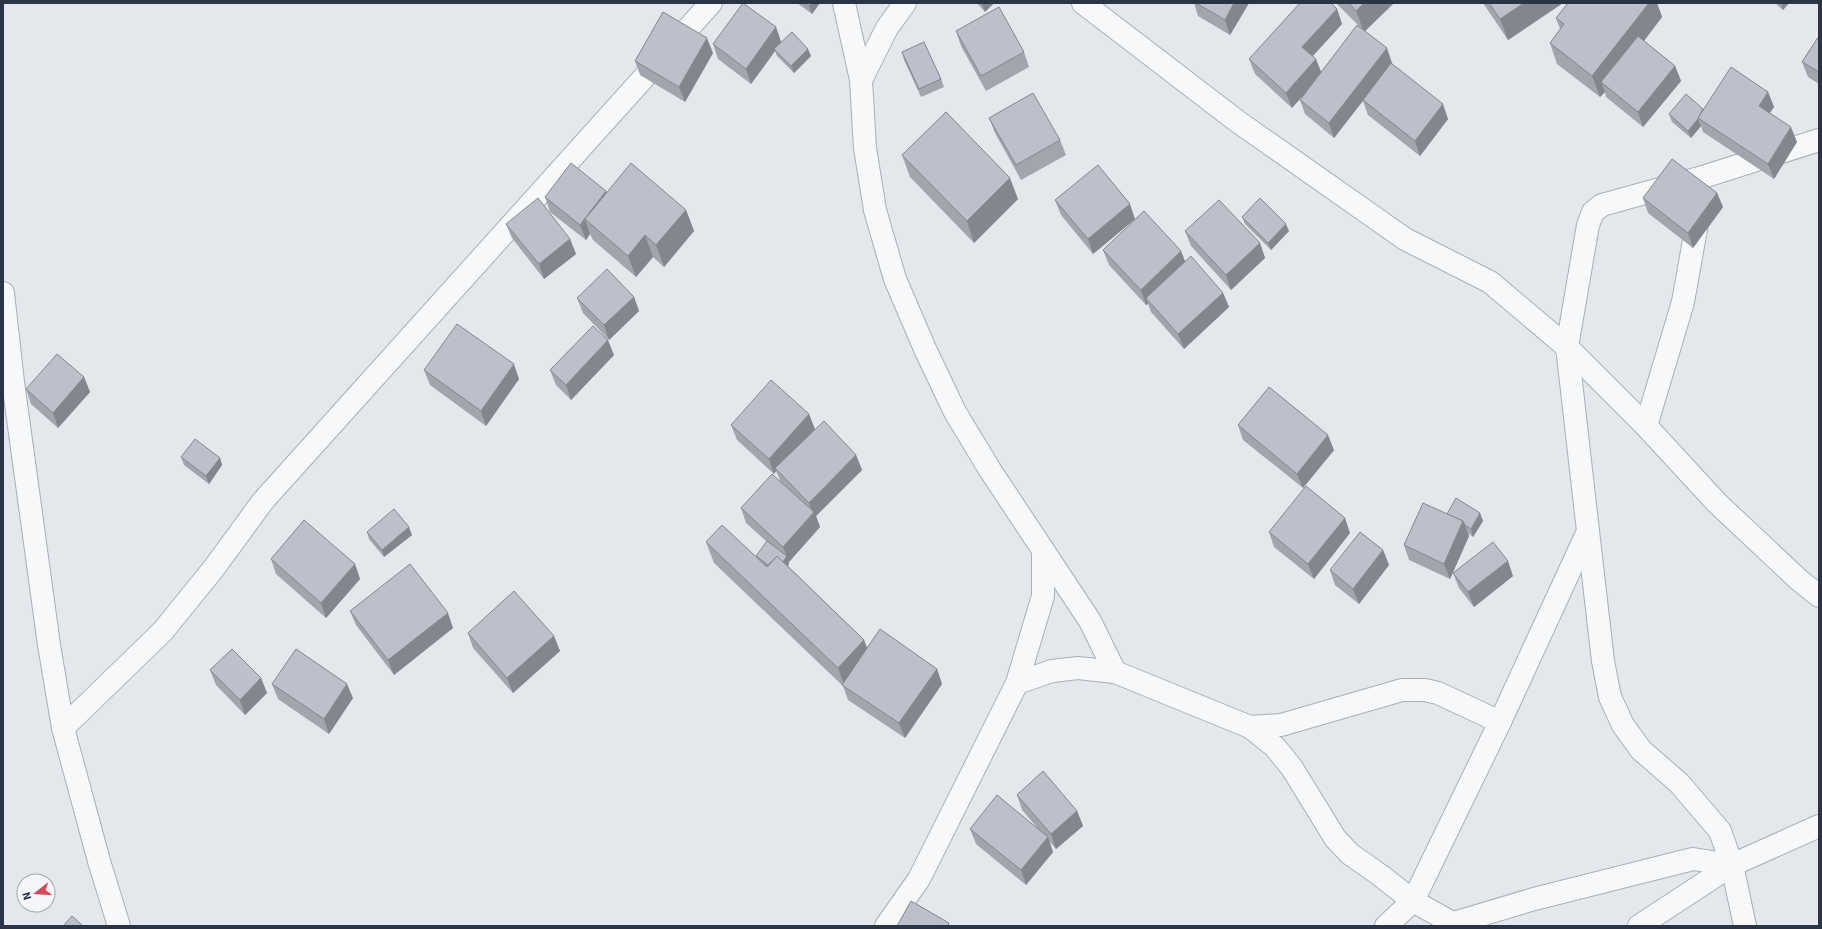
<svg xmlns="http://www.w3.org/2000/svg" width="1822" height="929" font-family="Signika,sans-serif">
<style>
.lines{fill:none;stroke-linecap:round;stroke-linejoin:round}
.minor-casing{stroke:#a9aeb7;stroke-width:24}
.minor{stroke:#f7f8fa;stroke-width:22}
.wall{fill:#a1a5ae}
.shaded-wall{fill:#83868d}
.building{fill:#bbc0ca;stroke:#83868d}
</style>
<rect width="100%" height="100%" fill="#e4e7ec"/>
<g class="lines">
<defs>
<g id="minor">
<polyline points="844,3 861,80"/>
<polyline points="905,3 887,28 861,80 865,148 875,210 895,279 925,349 955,412 990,470 1090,621 1115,672 1250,727 1275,747 1292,768 1335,838 1350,854 1380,875 1413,901 1458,926"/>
<polyline points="1083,3 1237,121 1405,239 1490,282 1567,347 1646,426 1717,503 1799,580 1819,596"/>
<polyline points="3,293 13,382 49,645 63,728 99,861 119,926"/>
<polyline points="1646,426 1683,302 1698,218"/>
<polyline points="1588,531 1603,661 1610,697 1623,725 1641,750 1679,783 1720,831 1732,865 1745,926"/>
<polyline points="1017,683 1052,671 1078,668 1115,672"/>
<polyline points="1250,727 1281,725 1402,690 1425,690 1438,693 1500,722"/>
<polyline points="63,728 163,631 214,568 263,501 711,3"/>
<polyline points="1454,923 1534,899 1693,859 1732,865"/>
<polyline points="886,926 919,879 1017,683 1043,596 1043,550"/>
<polyline points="1386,926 1413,901 1500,722 1588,531 1567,347 1588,225 1593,212 1602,205 1706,176 1819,140"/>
<polyline points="1639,926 1732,865 1819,826"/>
</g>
</defs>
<use href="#minor" class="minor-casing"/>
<use href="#minor" class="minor"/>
</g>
<g class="wall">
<polygon points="797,3 820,3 812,14"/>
<polygon points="977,3 994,3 985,12"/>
<polygon points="1194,3 1249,3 1230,35 1198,16"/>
<polygon points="1336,3 1394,3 1365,31 1392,63 1392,64 1448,119 1420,156 1368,115 1363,101 1334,138 1305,114 1300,100 1305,92 1292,108 1255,74 1249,59 1337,9 1342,24 1313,56 1321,72 1359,26"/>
<polygon points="1483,3 1563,3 1508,40"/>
<polygon points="1568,3 1657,3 1662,17 1644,41 1675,66 1681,81 1643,127 1606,97 1605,92 1600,97 1557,64 1550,43 1560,29 1556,18"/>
<polygon points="1775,3 1789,3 1783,10"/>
<polygon points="776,27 781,42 811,56 794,73 777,56 775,51 751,84 718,59 713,44"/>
<polygon points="956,31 1024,52 1029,67 986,91 961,46"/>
<polygon points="1819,36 1819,84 1808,77 1802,62"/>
<polygon points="902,52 941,79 944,87 921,97 904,60"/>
<polygon points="713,53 685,102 640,75 635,61"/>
<polygon points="1768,92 1774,107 1770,113 1797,142 1774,179 1703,132 1701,126 1691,138 1672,122 1669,114 1703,109"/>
<polygon points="989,118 1060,140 1066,155 1021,180 995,133"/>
<polygon points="902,155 1018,199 974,243 910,177"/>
<polygon points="607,192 686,210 694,231 664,267 653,257 636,277 593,240 590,234 586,240 550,212 545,197"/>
<polygon points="1717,193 1723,207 1693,248 1648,213 1643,198"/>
<polygon points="1055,200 1135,219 1093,254 1061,215"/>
<polygon points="1242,217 1289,231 1271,250 1245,224"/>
<polygon points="506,224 570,239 576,254 544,279 512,238"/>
<polygon points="1185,231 1260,243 1265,258 1231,290 1191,246"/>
<polygon points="1103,250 1185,261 1223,293 1229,307 1184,349 1151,312 1148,304 1146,305 1109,265"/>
<polygon points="634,297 639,311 609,340 583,313 577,298"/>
<polygon points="614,355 571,400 556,385 550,370"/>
<polygon points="424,370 519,379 486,426 430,385"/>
<polygon points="84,377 90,392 58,428 31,404 26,389"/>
<polygon points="731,425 815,429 810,435 856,455 862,470 816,516 820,527 789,562 789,564 788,566 864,640 867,648 937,669 942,684 905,738 848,700 843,686 714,563 706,542 757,558 756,556 767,542 746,523 741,508 780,480 776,471 774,474 737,440"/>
<polygon points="1238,425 1334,450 1303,488 1243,440"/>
<polygon points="181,457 220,458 222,465 209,484 184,465"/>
<polygon points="1480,513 1483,521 1473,537 1468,533 1469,536 1450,579 1409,560 1404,545 1447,514"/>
<polygon points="367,532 412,535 384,557 369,539"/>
<polygon points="1269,532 1350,533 1314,579 1274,547"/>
<polygon points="1383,550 1389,565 1359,604 1335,585 1330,570"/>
<polygon points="271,559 355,564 360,579 326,618 276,574"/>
<polygon points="1453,573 1513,576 1474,607 1459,588"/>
<polygon points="350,611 453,628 394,675 356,625"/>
<polygon points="468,633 554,636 560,651 513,693 473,648"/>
<polygon points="210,670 261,678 267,693 245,715 216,685"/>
<polygon points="272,684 353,698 329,734 278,699"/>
<polygon points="1017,795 1077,811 1083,826 1056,849 1049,841 1053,852 1026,885 976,844 970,829 1041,832 1022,810"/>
</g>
<g class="shaded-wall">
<polygon points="811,3 820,3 812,14 809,6"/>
<polygon points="983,3 994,3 985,12 982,4"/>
<polygon points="1234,3 1249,3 1230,35 1225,20"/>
<polygon points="1364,3 1394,3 1364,32 1356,11"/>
<polygon points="1524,3 1563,3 1508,40 1500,19"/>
<polygon points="1649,3 1657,3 1662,17 1608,88 1601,82 1605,92 1600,97 1592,76"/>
<polygon points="1781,3 1789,3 1783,10"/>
<polygon points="1337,9 1342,24 1308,61 1302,47"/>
<polygon points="776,27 781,42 774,49 775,51 751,84 746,69"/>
<polygon points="707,38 713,53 685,102 679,87"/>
<polygon points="1387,48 1392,63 1334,138 1329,123"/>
<polygon points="808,49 811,56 794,73 791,66"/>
<polygon points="1316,59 1322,74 1292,108 1286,93"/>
<polygon points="1675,66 1681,81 1643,127 1638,112"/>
<polygon points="1768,92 1774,107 1764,120 1759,106"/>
<polygon points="1443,104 1448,119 1420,156 1415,141"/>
<polygon points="1698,119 1701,126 1691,138 1688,131"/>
<polygon points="1791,127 1797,142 1774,179 1768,164"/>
<polygon points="1010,178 1018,199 974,243 967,221"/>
<polygon points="606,191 612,206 585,219 590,234 586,240 580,225"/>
<polygon points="1717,193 1723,207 1693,248 1688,233"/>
<polygon points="1130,204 1135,219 1093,254 1088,239"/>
<polygon points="686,210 694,231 664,267 656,245"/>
<polygon points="1286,224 1289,231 1271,250 1268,243"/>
<polygon points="645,235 653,257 636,277 628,256"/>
<polygon points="570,239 576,254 544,279 539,264"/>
<polygon points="1260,243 1265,258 1231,290 1226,275"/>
<polygon points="1181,251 1187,266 1146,298 1148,304 1146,305 1141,290"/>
<polygon points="1223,293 1229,307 1184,349 1178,334"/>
<polygon points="634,297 639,311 609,340 604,325"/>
<polygon points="608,340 614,355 571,400 566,385"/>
<polygon points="514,364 519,379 486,426 481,411"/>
<polygon points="84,377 90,392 58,428 53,413"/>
<polygon points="809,414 815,429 777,470 775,468 776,471 774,474 769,459"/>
<polygon points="1328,435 1334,450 1303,488 1297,474"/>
<polygon points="856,455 862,470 816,516 820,527 789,562 783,547 813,514 809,503"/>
<polygon points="220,458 222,465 209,484 206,476"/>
<polygon points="1480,513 1483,521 1473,537 1471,529"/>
<polygon points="1345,518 1350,533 1314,579 1308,564"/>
<polygon points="1463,521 1469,536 1450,579 1444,564"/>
<polygon points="409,527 412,535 384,557 382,550"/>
<polygon points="1383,550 1389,565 1359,604 1353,589"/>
<polygon points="787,556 789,564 779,578 776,571"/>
<polygon points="1508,561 1513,576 1474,607 1468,592"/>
<polygon points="355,564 360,579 326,618 321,603"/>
<polygon points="448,613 453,628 394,675 388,660"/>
<polygon points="554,636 560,651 513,693 507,678"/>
<polygon points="864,640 872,661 845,687 838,668"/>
<polygon points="937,669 942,684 905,738 899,723"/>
<polygon points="261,678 267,693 245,715 240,700"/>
<polygon points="347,684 353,698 329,734 324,719"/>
<polygon points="1077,811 1083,826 1056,849 1051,834"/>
<polygon points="1048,837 1053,852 1026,885 1021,870"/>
</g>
<g class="building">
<polygon points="743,3 776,27 746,69 713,44"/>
<polygon points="804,3 811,3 809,6"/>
<polygon points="1196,3 1234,3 1225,20"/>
<polygon points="1300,3 1331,3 1337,9 1302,47 1316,59 1286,93 1249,59"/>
<polygon points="1349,3 1364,3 1356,11"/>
<polygon points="1489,3 1524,3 1500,19"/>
<polygon points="1568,3 1649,3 1592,76 1550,43 1564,24 1556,18"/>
<polygon points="999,7 1024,52 981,76 956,31"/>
<polygon points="663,12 707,38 679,87 635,61"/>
<polygon points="1357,25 1387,48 1329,123 1300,100"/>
<polygon points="792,32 808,49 791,66 774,49"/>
<polygon points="1638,36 1675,66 1638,112 1601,82"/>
<polygon points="1819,36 1819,72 1802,62"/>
<polygon points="924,42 941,79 919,89 902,52"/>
<polygon points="1391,63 1443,104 1415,141 1363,100"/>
<polygon points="1731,67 1768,92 1759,106 1791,127 1768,164 1698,118"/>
<polygon points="1033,93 1060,140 1016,165 989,118"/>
<polygon points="1686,94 1703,109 1698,118 1698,119 1688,131 1669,114"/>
<polygon points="946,112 1010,178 967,221 902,155"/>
<polygon points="1672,159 1717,193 1688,233 1643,198"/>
<polygon points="571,163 606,191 580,225 545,197"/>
<polygon points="631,163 686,210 656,245 645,235 628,256 585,219"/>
<polygon points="1098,165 1130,204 1088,239 1055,200"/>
<polygon points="538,198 570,239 539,264 506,224"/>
<polygon points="1260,198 1286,224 1268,243 1242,217"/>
<polygon points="1219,200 1260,243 1226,275 1185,231"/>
<polygon points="1144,211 1181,251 1141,290 1103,250"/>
<polygon points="1191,256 1223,293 1178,334 1146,298"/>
<polygon points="607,269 634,297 604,325 577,298"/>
<polygon points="457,324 514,364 481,411 424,370"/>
<polygon points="593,326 608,340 566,385 550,370"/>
<polygon points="57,354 84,377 53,413 26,389"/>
<polygon points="771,380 809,414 769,459 731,425"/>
<polygon points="1269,387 1328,435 1297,474 1238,425"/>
<polygon points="824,421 856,455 809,503 775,468"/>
<polygon points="195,439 220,458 206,476 181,457"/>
<polygon points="772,474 814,512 783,547 741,508"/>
<polygon points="1306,486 1345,518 1308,564 1269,532"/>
<polygon points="1456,498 1480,513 1471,529 1465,525 1463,521 1447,514"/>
<polygon points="1423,503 1463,521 1444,564 1404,545"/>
<polygon points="394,509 409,527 382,550 367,532"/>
<polygon points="304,520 355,564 321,603 271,559"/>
<polygon points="722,525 767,567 777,556 864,640 838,668 706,542"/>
<polygon points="1360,532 1383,550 1353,589 1330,570"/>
<polygon points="767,541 787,556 783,562 777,556 768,565 756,556"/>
<polygon points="1493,542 1508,561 1468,592 1453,573"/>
<polygon points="410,564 448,613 388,660 350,611"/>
<polygon points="514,591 554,636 507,678 468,633"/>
<polygon points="880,629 937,669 899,723 842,685"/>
<polygon points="232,649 261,678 240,700 210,670"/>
<polygon points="296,649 347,684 324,719 272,684"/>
<polygon points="1043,771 1077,811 1051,834 1017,795"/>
<polygon points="997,795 1048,837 1021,870 970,829"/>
<polygon points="911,901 949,923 948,926 897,926"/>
<polygon points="72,916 83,926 63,926"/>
</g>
<rect width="1822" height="929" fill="none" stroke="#2b3445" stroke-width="8"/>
<g transform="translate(36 893) rotate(253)"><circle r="19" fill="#f4f6f9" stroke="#a4a8b1"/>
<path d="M0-3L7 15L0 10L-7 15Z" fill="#d1495b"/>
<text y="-6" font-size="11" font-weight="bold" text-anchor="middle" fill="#2b3445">N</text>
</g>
</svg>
